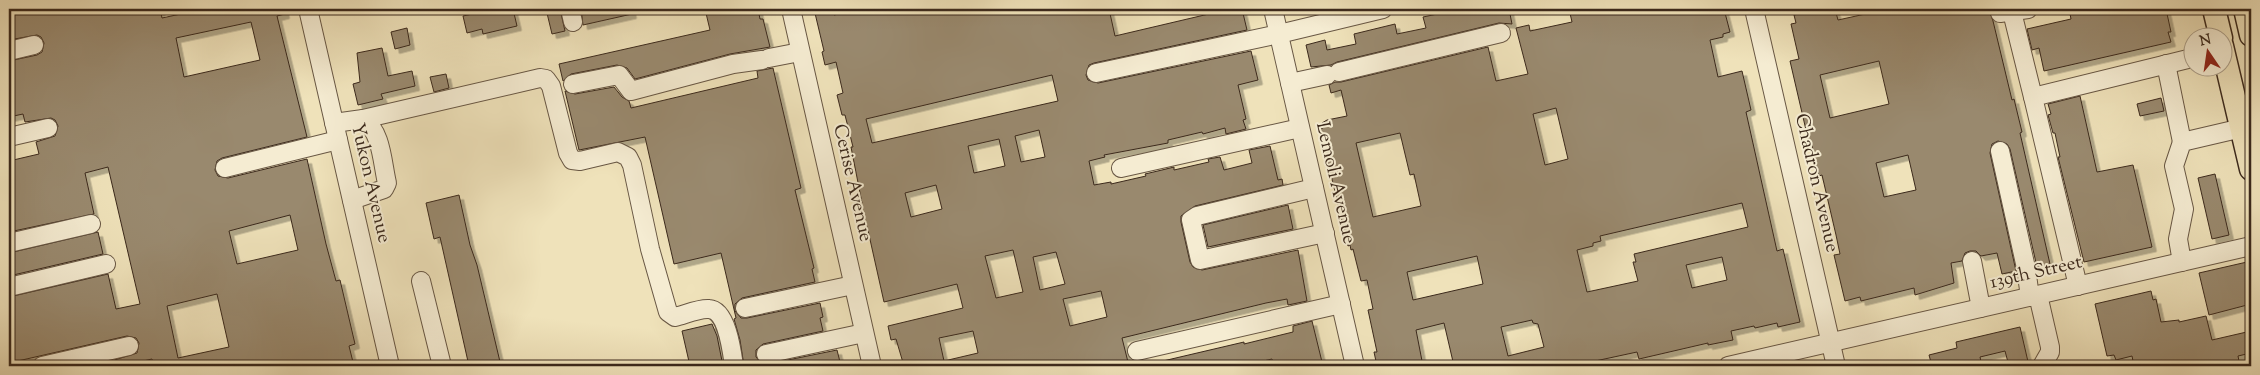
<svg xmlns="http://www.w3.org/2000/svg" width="2260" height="375" font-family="'Sorts Mill Goudy',serif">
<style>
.building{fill:#99896e;stroke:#3b291c;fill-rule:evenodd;filter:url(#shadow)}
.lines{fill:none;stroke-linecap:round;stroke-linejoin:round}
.minor-casing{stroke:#685744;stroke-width:20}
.major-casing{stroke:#3b291c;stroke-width:25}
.minor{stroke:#f5ecd2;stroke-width:18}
.major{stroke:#efe2ba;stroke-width:22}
.labels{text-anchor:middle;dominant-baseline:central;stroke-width:4;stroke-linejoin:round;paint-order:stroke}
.street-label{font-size:19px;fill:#3b291c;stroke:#f5ecd2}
</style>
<defs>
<filter id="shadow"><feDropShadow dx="4.5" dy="4.5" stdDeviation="0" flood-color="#0004"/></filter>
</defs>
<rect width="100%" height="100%" fill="#efe2ba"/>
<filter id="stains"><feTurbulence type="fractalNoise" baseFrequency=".004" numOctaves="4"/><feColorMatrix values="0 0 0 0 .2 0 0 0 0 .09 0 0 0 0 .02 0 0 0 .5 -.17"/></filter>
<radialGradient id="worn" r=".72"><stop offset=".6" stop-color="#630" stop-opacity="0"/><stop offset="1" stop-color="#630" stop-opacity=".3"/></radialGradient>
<g class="building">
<path d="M9,9H160L162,18L204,9H284L285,14L277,16L307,137L222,158L217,161L215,170L218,176L228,178L307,159L326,244L336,281L340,280L355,344L349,346L354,366H154L152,359L121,366H95L137,353L139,343L136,338L127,336L9,363V297L108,274L116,309L140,304L108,167L85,173L94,214L9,232V161L39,154L36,142L55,136L58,126L55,120L51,118L25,122L23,114L9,117V61L37,55L42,52L44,43L41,37L37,35L9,40ZM251,22L260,60L184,77L176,38ZM290,215L298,250L237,264L229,231ZM217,294L229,347L178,358L167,306Z"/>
<polygon points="476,9 513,9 517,26 483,34 482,29 467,33 463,16 477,13"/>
<polygon points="546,9 560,9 565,31 552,34"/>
<polygon points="581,9 631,9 632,14 583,25"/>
<polygon points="705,9 758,9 760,19 763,19 770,47 730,54 635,79 627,68 617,65 571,74 563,81 559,64 710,30"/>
<path d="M814,9H832L834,15L860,9H1109L1115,36L1230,9H1242L1247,30L1094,63L1089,65L1086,75L1088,80L1098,83L1251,51L1258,80L1238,85L1246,119L1243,120L1246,129L1226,134L1225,128L1203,134L1202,132L1168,140V143L1104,155L1105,157L1089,161L1094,185L1111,182V184L1146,176L1145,174L1162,170L1174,167V170L1209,162L1208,159L1220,157L1224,170L1252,163L1249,150L1270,146L1278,180L1282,179L1283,185L1195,206L1181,216V222L1190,262L1193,267L1202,270L1298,250L1307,301L1288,305L1287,299L1266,303L1122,338L1129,366H904L896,339L891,340L888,326L963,308L957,284L884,302L867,226H866L860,204L862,203L851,147H853L845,115H842L837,95L843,93L836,62L825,65L822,52L824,51ZM1052,75L1058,101L872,143L866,119ZM1039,130L1045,157L1021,162L1015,136ZM999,139L1005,166L974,173L968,146ZM936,185L942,209L911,217L905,193ZM1013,250L1023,292L996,298L985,256ZM1056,252L1065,284L1040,290L1033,257ZM1101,291L1107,317L1070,326L1063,299ZM973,331L978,353L944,361L939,338Z"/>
<polygon points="1461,9 1466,9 1467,14 1495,9 1509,9 1512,24 1499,23 1337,62 1331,65 1311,67 1306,45 1325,40 1327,50 1356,44 1354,34 1395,24 1397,34 1426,28 1423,17"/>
<path d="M1569,9H1617L1618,13L1634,9H1724L1730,32L1723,34V37L1710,40L1718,77L1742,71L1751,110L1746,112L1777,251L1783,249L1800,322L1778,327L1777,323L1755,328L1754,326L1731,331L1733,340L1708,345V343L1639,359L1637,352L1586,363L1587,366H1476L1474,361L1454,366L1444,323L1416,330L1423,366H1377L1374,352H1377L1368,310L1373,309L1367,280L1361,281L1353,249L1351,250L1350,245L1348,246L1320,129L1323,128L1322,123L1327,120L1347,116L1341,90L1331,93L1329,85L1335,82H1341L1488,47L1496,81L1528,74L1516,28L1529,25L1530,31L1572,22ZM1556,108L1568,159L1545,165L1533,114ZM1400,133L1410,175L1414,174L1421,206L1373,217L1356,143ZM1742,203L1748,227L1634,254L1636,262H1633L1638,281L1587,292L1577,250L1593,246V243L1601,241L1600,236ZM1477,256L1483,284L1413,300L1407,272ZM1722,257L1727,280L1692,288L1686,265ZM1532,320L1533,323L1538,324L1544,347L1508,356L1501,327Z"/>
<path d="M1811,9H1835L1838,20L1888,9H1989L1993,21L2012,100L2014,99L2022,132L2020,133L2050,264L2037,267L2010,149L2007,144L1998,141L1992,144L1990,153L2016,271L2002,274L1997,253L1981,256L1976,251H1970L1965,253L1962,261L1951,263L1954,283L1915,295L1914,288L1861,301L1860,297L1845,301L1834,255L1840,254L1836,235L1822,175L1819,176L1811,142L1809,143L1790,61L1799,59L1791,24L1796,23L1794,15L1812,11ZM1879,61L1889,104L1830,118L1820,75ZM1908,155L1916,190L1884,197L1876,163Z"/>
<polygon points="2069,9 2099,9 2100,12 2116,9 2166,9 2171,32 2168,32 2171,42 2044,71 2039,48 2032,50 2027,29 2071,19"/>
<polygon points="407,28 410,45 395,49 391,32"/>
<polygon points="382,48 388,76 412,71 415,86 381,94 383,99 358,105 353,84 360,82 357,53"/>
<polygon points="773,68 801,188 795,190 814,268 812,269 815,282 742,298 735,304 735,311 741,318 747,318 820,303 823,317 820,318 823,331 763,344 756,350 756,357 762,364 768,364 837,350 841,366 744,366 740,340 734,319 736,318 721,253 674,264 645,137 579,150 565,91 575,94 614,87 622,97 629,101 631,108 758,78 757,71"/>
<polygon points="446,74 449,88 434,92 430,77"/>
<polygon points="2080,96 2097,172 2133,165 2152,247 2084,262 2058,157 2060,157 2055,133 2053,133 2048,115 2051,114 2048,104"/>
<polygon points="2161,98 2164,111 2140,116 2137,104"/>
<polygon points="2215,174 2229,235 2212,239 2198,178"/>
<polygon points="459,195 470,245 477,265 501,366 469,366 440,237 434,239 426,203"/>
<polygon points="1288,205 1293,229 1208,247 1203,225"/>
<polygon points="98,232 103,254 9,276 9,253"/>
<polygon points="2247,262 2251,278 2251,304 2209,315 2199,273"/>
<polygon points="2151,291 2153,300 2156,299 2161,322 2179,320 2179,322 2206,316 2212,340 2251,331 2251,353 2238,356 2240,366 2134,366 2132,356 2116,360 2114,355 2107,356 2095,304"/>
<polygon points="1312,321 1323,366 1283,366 1282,361 1273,363 1272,359 1242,366 1164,366 1163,361 1244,342 1244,344 1293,332 1293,326"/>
<polygon points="712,324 717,336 723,366 690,366 682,331"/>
<polygon points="2020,327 2029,366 2009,366 2005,351 1980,357 1982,366 1932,366 1929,355 1957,348 1956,342"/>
</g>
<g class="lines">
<defs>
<g id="minor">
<polyline points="308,9 390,366"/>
<polyline points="570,9 573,22"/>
<polyline points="791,9 872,366"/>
<polyline points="1273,9 1355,366"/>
<polyline points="1754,9 1836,366"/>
<polyline points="1999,9 2000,13 2028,9"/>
<polyline points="2012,12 2033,97"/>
<polyline points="9,51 34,45"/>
<polyline points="769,58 800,52"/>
<polyline points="2166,64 2182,142"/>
<polyline points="1339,72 1501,33"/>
<polyline points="1096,73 1279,34 1383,9"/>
<polyline points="1290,83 1327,75"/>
<polyline points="573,84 619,75 631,91 733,64 762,60"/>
<path d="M363,119L540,78L546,79L551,86L568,153L572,160L580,161L618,152L628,157L632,165L650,249L668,312L675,317C684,315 699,308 709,309C727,310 732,352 734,366"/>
<path d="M334,123L363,119C382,132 382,162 387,183L384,189L352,200"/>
<polyline points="9,137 48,128"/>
<polyline points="2000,151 2026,268 2030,297"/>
<polyline points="225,168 338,140"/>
<polyline points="1121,168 1300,128"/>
<polyline points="1314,188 1197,216 1191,220 1200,260 1325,233"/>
<polyline points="9,243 91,224"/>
<polyline points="1972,261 1981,308"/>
<polyline points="2182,262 2178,239 2184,209 2174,166 2182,142 2242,128"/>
<polyline points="421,281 442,366"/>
<polyline points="2078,286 2033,97 2192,58"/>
<polyline points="9,287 106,264"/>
<polyline points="2038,295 2050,347 2050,352 2042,366"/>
<polyline points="745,308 853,285"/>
<polyline points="1137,351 1341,304"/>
<polyline points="766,354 864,333"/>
<polyline points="42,366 129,346"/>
<polyline points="1728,366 2251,246"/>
</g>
<g id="major">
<polyline points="2214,9 2221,38"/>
<polyline points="2245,9 2251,35"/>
<polyline points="2222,46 2251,169"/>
</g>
</defs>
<use href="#minor" class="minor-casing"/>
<use href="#major" class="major-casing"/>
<use href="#minor" class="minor"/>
<use href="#major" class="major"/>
</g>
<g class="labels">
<g class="street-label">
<text transform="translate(370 183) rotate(77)">Yukon Avenue</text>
<text transform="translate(852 183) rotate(77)">Cerise Avenue</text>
<text transform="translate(1335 183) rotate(77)">Lemoli Avenue</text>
<text transform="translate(1816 183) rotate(77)">Chadron Avenue</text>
<text transform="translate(2036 273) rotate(-13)">139th Street</text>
</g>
</g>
<rect width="2260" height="375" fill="none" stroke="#efe2ba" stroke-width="30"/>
<rect x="10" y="10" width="2240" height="355" fill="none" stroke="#3b291c" stroke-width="2.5"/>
<rect x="15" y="15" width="2230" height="345" fill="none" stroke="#3b291c"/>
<g transform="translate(2208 52) rotate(347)"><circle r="24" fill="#f5ecd2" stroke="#ab9e89"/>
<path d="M0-4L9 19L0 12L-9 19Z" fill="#8f2418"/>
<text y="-8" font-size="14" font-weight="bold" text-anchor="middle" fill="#3b291c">N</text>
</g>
<rect width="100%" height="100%" filter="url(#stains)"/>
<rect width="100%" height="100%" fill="url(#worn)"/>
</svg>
